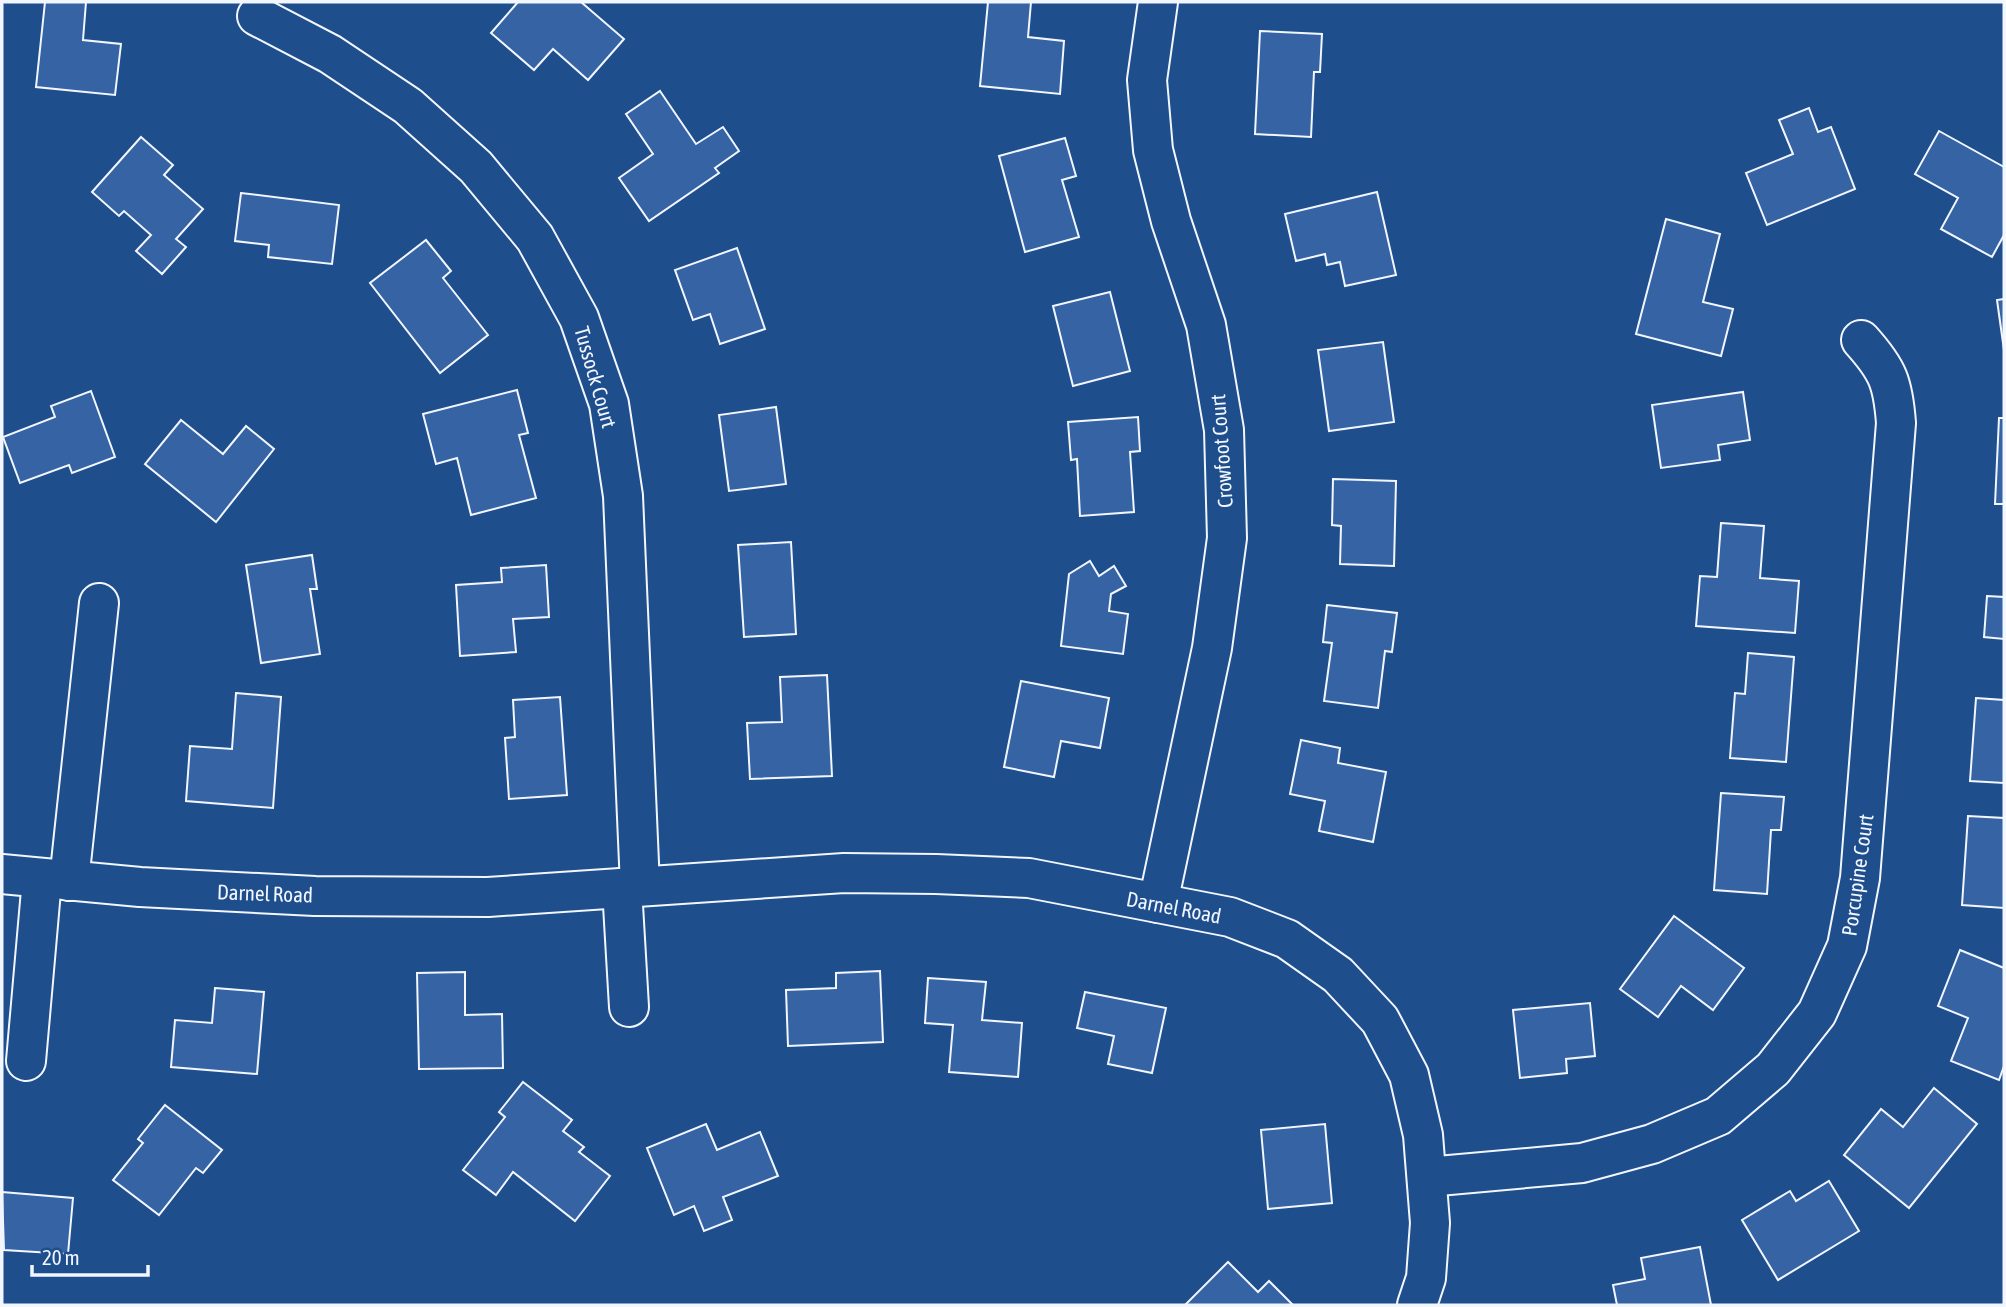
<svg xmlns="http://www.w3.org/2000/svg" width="2006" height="1307" font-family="'Asap Condensed',sans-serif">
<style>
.building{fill:#3563a3;stroke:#f2f6ff;stroke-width:2}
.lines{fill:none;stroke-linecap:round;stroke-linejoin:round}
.minor-casing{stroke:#f2f6ff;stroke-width:42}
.minor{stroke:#1f4e8c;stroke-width:38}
.labels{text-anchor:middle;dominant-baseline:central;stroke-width:5;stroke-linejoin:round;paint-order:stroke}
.street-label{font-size:21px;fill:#f2f6ff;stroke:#1f4e8c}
</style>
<rect width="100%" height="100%" fill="#1f4e8c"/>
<g class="building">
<polygon points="45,2 86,2 83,40 121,44 115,95 36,87"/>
<polygon points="518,2 581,2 624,39 588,80 553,49 534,70 491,33"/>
<polygon points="988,2 1031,2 1028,37 1064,41 1060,94 980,86"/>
<polygon points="1260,31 1322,34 1320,72 1314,72 1311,137 1255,134"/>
<polygon points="660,91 696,144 723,127 739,151 715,168 719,173 649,221 619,178 653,154 626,114"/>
<polygon points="1809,108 1818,132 1831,127 1855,189 1767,225 1746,173 1793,154 1779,120"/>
<polygon points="1939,131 2004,167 2004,235 1992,257 1941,229 1958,198 1915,174"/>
<polygon points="141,137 173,165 164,175 203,209 176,239 186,247 162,274 136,251 151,235 124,211 119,216 92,192"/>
<polygon points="1065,138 1076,176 1062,180 1079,237 1025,252 999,156"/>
<polygon points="1377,192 1396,275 1345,286 1340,262 1327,265 1325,254 1296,261 1285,214"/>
<polygon points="241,193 339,205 332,264 268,257 269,245 235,241"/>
<polygon points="1666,219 1720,234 1703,302 1733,309 1721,356 1636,334"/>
<polygon points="426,240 451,271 443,278 488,335 440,373 370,283"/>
<polygon points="737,248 765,329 720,344 710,314 693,320 675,270"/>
<polygon points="1110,292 1130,371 1073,386 1053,306"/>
<polygon points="2004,299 2004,350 1997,300"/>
<polygon points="1383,342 1394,422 1329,431 1318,350"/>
<polygon points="517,390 528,433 519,435 536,498 471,515 457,458 436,464 423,414"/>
<polygon points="91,391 115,457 72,473 69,465 20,483 3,437 55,417 51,406"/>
<polygon points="1743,392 1750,440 1718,445 1720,460 1661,468 1652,405"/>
<polygon points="776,407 786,484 729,491 719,415"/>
<polygon points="1138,417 1140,451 1130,452 1134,512 1080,516 1077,459 1071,460 1068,422"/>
<polygon points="1999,418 2004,418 2004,504 1995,504"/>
<polygon points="181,420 223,454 246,426 274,449 216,522 145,464"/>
<polygon points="1333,479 1396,481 1394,566 1340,564 1341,526 1332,525"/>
<polygon points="1721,523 1764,526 1760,578 1799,581 1795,633 1696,626 1700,576 1717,577"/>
<polygon points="791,542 796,634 744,637 738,545"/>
<polygon points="312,555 317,589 310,589 320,654 261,663 246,565"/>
<polygon points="1090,561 1099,576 1114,566 1126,586 1111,594 1109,611 1128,614 1123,654 1061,646 1069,574"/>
<polygon points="546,565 549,617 513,619 516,652 460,656 456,585 502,582 501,568"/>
<polygon points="1987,596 2004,597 2004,639 1984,637"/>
<polygon points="1327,605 1397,613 1392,652 1385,651 1378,708 1324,701 1332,643 1323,642"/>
<polygon points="1748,653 1794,657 1786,762 1730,758 1735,693 1745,694"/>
<polygon points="827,675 832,776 750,779 747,723 782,722 780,677"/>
<polygon points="1021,681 1109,698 1100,748 1061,741 1054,777 1004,767"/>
<polygon points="236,693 281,697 273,808 186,801 190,746 232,749"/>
<polygon points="560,697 567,795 509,799 505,738 515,737 513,700"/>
<polygon points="1976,698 2004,700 2004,783 1970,781"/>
<polygon points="1301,740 1340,748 1338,763 1386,772 1373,842 1319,831 1325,801 1290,794"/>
<polygon points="1721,793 1784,797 1781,830 1771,830 1767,894 1714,890"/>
<polygon points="1968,816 2004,818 2004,908 1962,905"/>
<polygon points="1674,916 1744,968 1713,1010 1681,986 1658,1017 1620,989"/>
<polygon points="1960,950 2004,968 2004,1066 1999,1080 1951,1061 1968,1018 1938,1006"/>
<polygon points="880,971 883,1042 788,1046 786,990 836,988 836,973"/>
<polygon points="465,972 465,1015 502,1014 503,1068 419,1069 417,973"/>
<polygon points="928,978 986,982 982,1020 1022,1023 1018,1077 949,1072 953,1025 925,1023"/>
<polygon points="215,988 264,992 257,1074 171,1067 175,1020 212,1023"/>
<polygon points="1085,992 1166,1008 1152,1073 1108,1064 1114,1036 1077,1028"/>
<polygon points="1590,1003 1595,1056 1566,1059 1567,1073 1520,1078 1513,1010"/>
<polygon points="523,1082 572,1120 563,1131 584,1147 579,1152 610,1176 575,1221 513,1172 496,1195 463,1170 505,1117 499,1112"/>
<polygon points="1934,1088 1977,1124 1909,1208 1844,1155 1881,1109 1903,1127"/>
<polygon points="165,1105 222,1150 203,1173 196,1168 159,1215 113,1180 143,1143 138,1139"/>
<polygon points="706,1124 717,1150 760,1132 778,1176 723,1197 732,1220 704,1231 694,1206 674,1215 647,1148"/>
<polygon points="1325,1124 1332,1203 1268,1209 1261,1130"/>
<polygon points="1829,1181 1859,1231 1778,1280 1742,1220 1790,1191 1796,1201"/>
<polygon points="2,1192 73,1198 68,1254 4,1250"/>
<polygon points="1700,1247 1711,1305 1617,1305 1613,1285 1645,1279 1641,1258"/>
<polygon points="1228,1262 1258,1292 1269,1281 1293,1305 1185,1305"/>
</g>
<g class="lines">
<defs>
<g id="minor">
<polyline points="1158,2 1147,80 1153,150 1171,221 1206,325 1224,430 1227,538 1212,648 1158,903"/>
<polyline points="257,16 330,54 408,106 476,167 535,238 579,318 609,404 623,496 640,886"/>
<polyline points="2,874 140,887 315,896 488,897 844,873 936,874 1029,878 1230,917 1287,939 1338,975 1380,1020 1409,1075 1423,1135 1430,1223 1426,1278 1417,1305"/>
<polyline points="69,881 99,603"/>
<polyline points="622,888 629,1007"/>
<polyline points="26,1061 42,879"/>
<path d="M1427,1177L1582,1163L1652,1144L1718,1116L1773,1069L1817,1013L1847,946L1860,878L1896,423C1893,383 1888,370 1861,340"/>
</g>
</defs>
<use href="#minor" class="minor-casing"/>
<use href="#minor" class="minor"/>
</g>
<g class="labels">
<g class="street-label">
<text transform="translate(596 377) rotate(74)">Tussock Court</text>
<text transform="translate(1221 451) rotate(-94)">Crowfoot Court</text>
<text transform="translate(1857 875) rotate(-82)">Porcupine Court</text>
<text transform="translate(265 893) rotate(2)">Darnel Road</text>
<text transform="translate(1174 907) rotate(11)">Darnel Road</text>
</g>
</g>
<rect width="2006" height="1307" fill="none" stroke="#f2f6ff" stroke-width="7"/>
<path d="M32 1265v10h116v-10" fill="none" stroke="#f2f6ff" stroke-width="3.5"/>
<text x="42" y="1265" font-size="21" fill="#f2f6ff" stroke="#1f4e8c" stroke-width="5" paint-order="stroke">20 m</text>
</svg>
